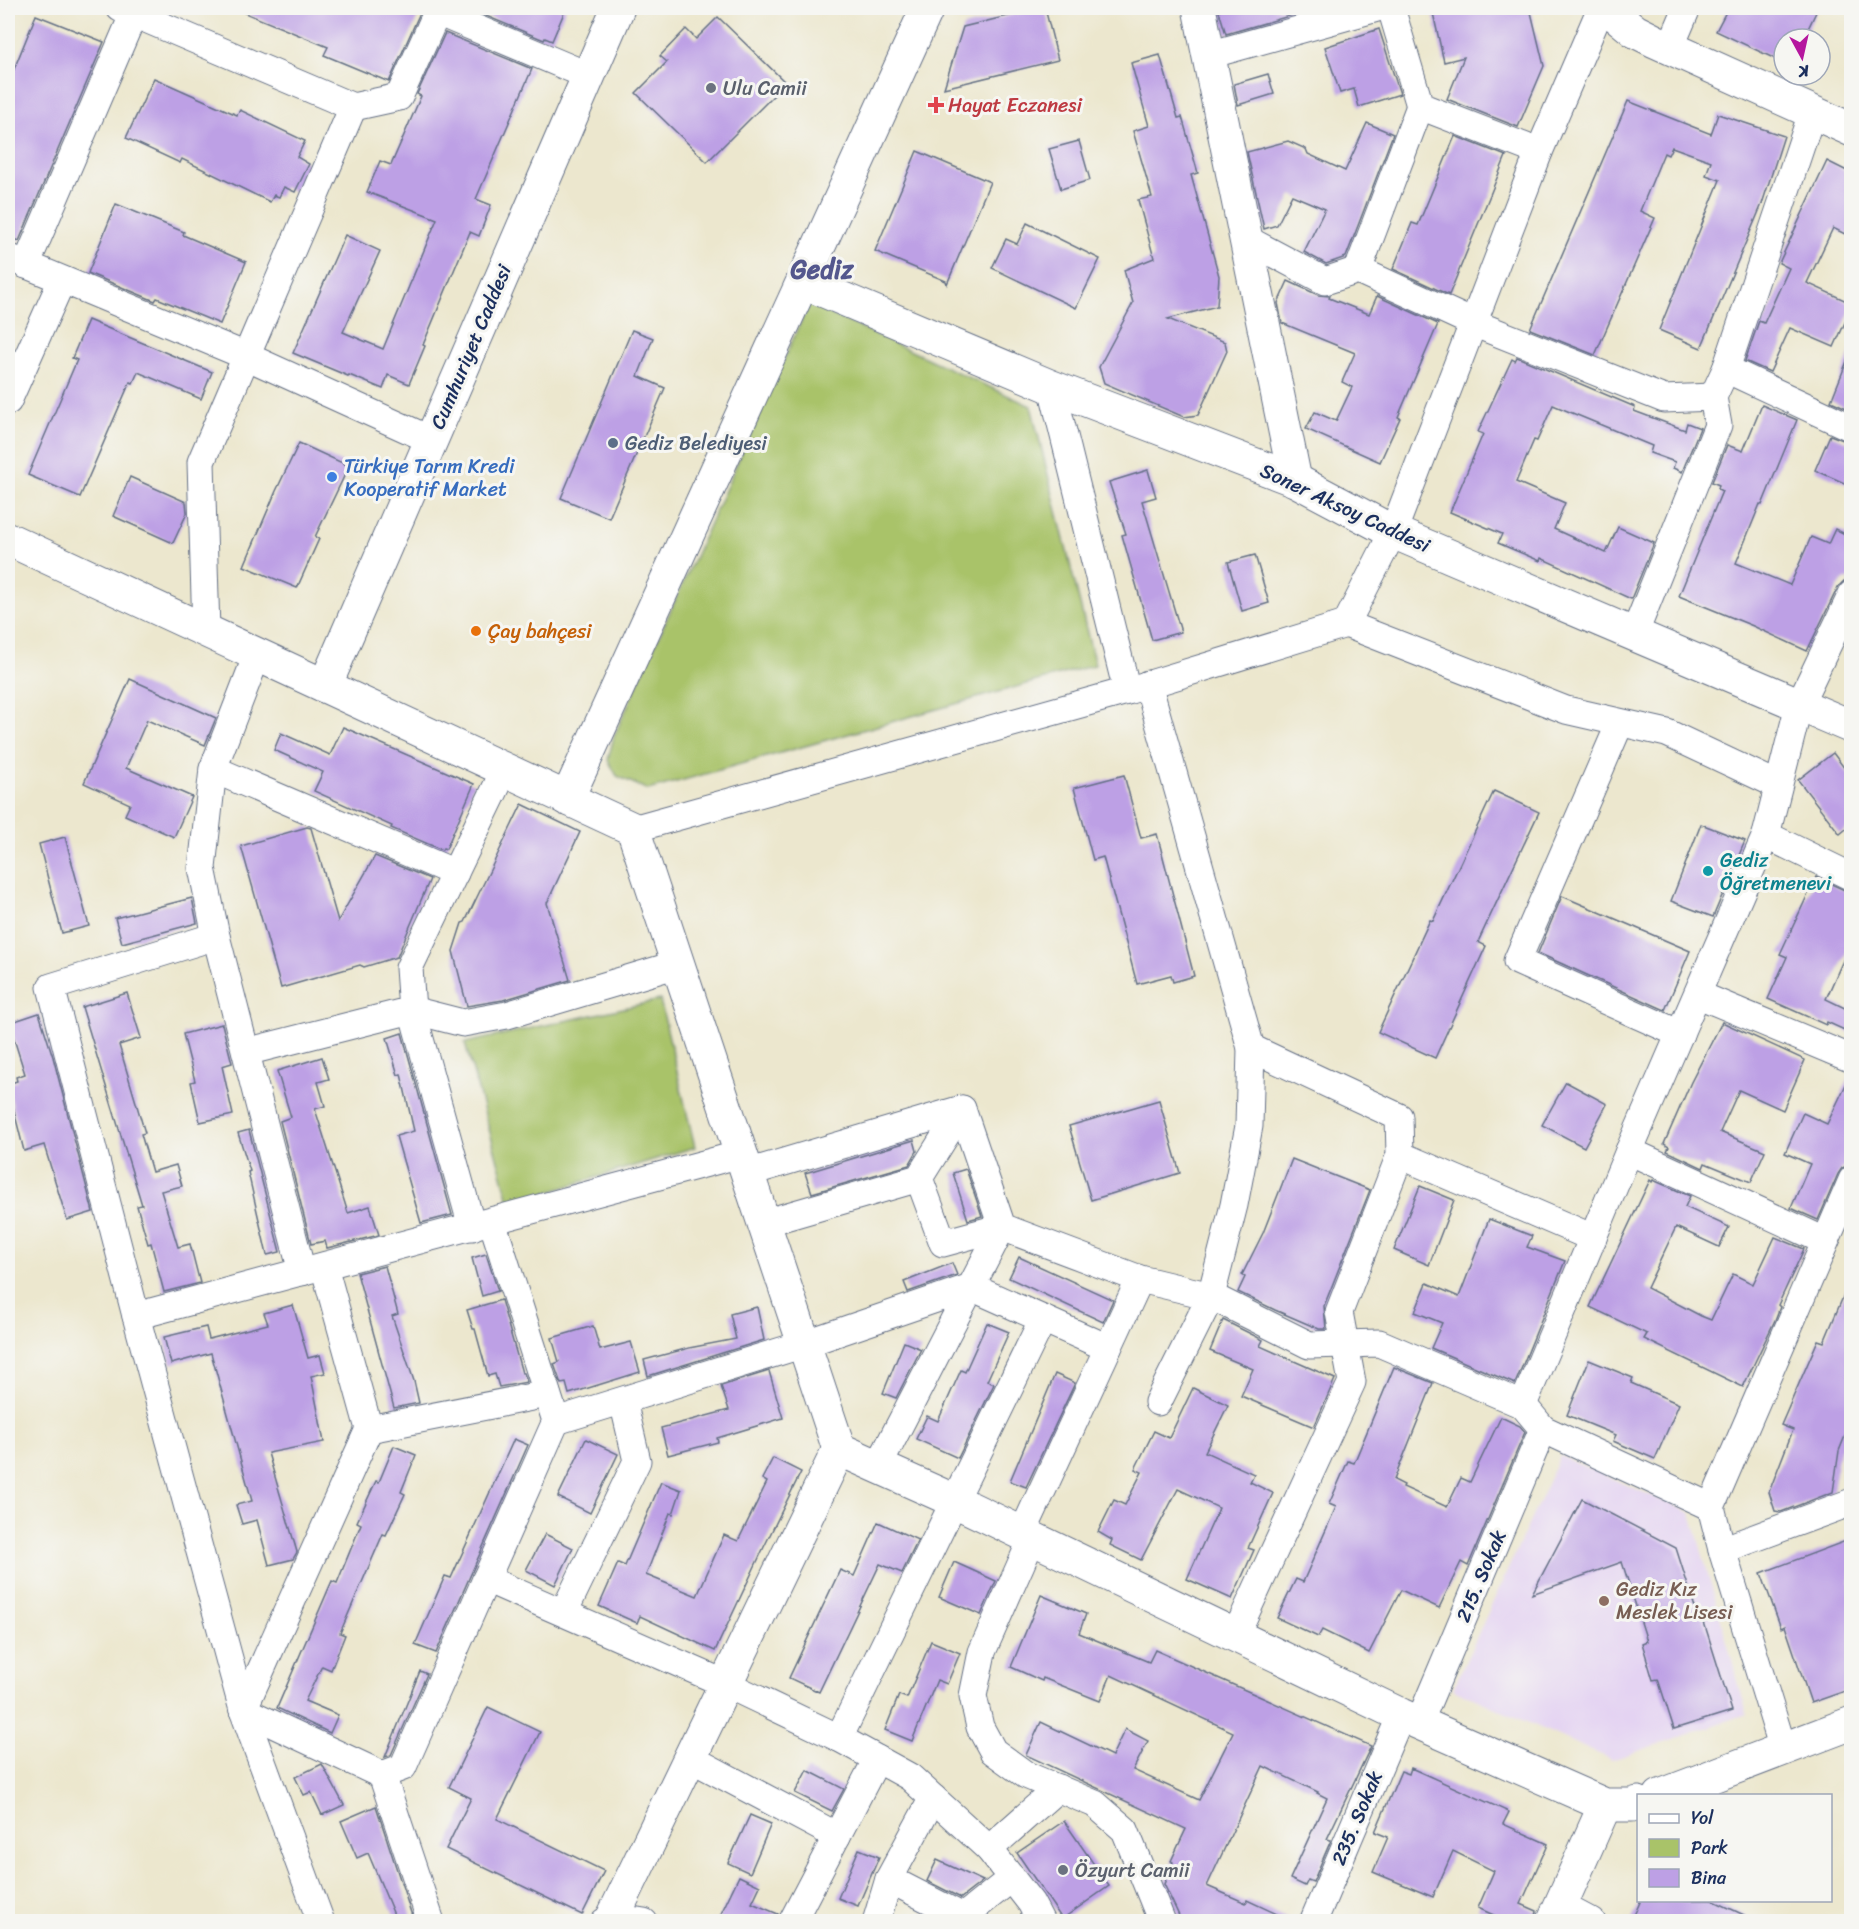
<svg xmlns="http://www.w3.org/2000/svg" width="1859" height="1929" font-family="Sriracha,sans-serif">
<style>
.built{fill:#e4d3f2}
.green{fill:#a9c369;stroke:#627964;stroke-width:1.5}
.building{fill:#bda0e5}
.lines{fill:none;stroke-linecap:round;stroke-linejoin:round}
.minor-casing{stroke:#646f85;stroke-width:29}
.tertiary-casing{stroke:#646f85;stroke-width:35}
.minor{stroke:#fff;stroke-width:27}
.tertiary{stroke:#fff;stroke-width:33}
.worship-dot{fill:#6b7280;stroke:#f6f6f2;stroke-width:2}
.health-dot{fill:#e0444e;stroke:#f6f6f2;stroke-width:2}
.service-dot{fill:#5c6f8a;stroke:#f6f6f2;stroke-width:2}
.shop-dot{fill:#3f7fe0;stroke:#f6f6f2;stroke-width:2}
.food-dot{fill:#e8710a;stroke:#f6f6f2;stroke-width:2}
.culture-dot{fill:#0f9aa8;stroke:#f6f6f2;stroke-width:2}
.education-dot{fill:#8d6e63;stroke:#f6f6f2;stroke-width:2}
.labels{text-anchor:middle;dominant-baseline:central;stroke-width:6;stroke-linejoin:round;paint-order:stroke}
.worship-label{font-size:20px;fill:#5b616d;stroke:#f6f6f2;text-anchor:start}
.health-label{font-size:20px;fill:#be3a42;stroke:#f6f6f2;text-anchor:start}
.street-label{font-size:20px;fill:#1b2f5e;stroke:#f6f6f2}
.service-label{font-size:20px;fill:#4e5e75;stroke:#f6f6f2;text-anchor:start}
.shop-label{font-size:20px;fill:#366cbe;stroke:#f6f6f2;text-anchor:start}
.food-label{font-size:20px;fill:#c56008;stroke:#f6f6f2;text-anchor:start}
.culture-label{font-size:20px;fill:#0d838f;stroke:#f6f6f2;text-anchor:start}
.education-label{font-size:20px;fill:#785e54;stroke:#f6f6f2;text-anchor:start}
.district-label{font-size:26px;font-weight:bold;fill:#54578d;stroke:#f6f6f2}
</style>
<rect width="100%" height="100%" fill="#f6f6f2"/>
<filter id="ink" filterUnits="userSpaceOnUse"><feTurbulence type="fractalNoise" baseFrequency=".0167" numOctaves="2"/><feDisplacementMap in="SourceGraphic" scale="12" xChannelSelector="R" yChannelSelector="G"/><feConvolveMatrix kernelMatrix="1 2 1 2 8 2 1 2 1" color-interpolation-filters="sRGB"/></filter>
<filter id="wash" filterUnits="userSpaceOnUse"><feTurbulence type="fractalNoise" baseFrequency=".008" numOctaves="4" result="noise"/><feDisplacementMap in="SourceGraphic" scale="24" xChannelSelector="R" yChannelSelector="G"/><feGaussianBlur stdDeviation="1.35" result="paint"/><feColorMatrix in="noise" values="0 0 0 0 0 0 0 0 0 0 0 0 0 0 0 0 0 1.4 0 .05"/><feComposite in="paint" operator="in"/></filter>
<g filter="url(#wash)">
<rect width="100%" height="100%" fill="#ece7ce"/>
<polygon class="built" points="1560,1456 1691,1513 1747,1714 1612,1760 1453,1689"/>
<g class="green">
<polygon points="809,304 1031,406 1095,665 648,790 617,776 608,760 614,736"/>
<polygon points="660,1000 695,1147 510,1204 465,1043"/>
</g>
<g id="blocks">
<g class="building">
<polygon points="233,8 422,8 389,82 324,55 328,47"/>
<polygon points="467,8 566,8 552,41 545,38 544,40"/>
<polygon points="1040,8 1045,8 1058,60 944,88 963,27"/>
<polygon points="1218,8 1310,8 1310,10 1226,34"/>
<polygon points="1465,8 1530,8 1544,66 1518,127 1447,99 1464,57 1444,62 1433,13"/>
<polygon points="1728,8 1818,8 1803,39 1784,39 1784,63 1716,31"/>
<polygon points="36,15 104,42 19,241 8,236 8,84"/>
<polygon points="718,17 786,83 707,162 636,93 667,62 660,56 686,29 696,39"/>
<polygon points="1379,29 1400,94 1359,107 1354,89 1340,93 1325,47"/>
<polygon points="445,33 532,69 476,199 491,205 479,236 470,232 423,345 425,346 409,384 388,375 383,389 349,375 348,376 293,353 345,235 380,251 343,332 383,349 437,219 367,192 380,161 391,165 421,96 417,94"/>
<polygon points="1160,55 1178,118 1182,117 1198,173 1191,175 1219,276 1217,306 1168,319 1225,342 1227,351 1198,415 1184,417 1104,383 1099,367 1133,303 1124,270 1154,258 1138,200 1152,197 1133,131 1149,126 1131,63"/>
<polygon points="1268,74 1274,94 1238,105 1234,84"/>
<polygon points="154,78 237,115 240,110 305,141 297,157 309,164 295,192 284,187 279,197 274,195 270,202 182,159 180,163 126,138"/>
<polygon points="1628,101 1711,134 1718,114 1784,136 1762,204 1701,348 1659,330 1720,180 1706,175 1711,161 1672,147 1668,155 1664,153 1640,211 1655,218 1595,355 1530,329"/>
<polygon points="1367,123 1393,134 1346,257 1326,264 1304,252 1325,209 1292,195 1277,225 1264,229 1247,152 1288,141 1306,149 1308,154 1345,171"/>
<polygon points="1455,136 1506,156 1449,295 1393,269 1412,223 1418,225"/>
<polygon points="1079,141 1090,180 1061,189 1049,149"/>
<polygon points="917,151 990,182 947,284 946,281 875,251"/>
<polygon points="1827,161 1851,173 1851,237 1833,228 1807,283 1851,303 1851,309 1834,347 1790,328 1770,372 1745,361 1759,321 1764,323 1789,268 1779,263"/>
<polygon points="116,204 184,232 183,235 246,262 220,324 157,298 155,301 88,273"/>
<polygon points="1027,223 1100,259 1076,308 992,268 1006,239 1017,244"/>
<polygon points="1288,281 1318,295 1330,296 1329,298 1369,314 1377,296 1438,324 1398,417 1400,418 1380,462 1306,429 1315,412 1336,421 1352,387 1342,382 1355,353 1282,323 1278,303"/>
<polygon points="88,320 212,372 201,399 138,372 133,383 130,382 80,497 28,475 77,360 72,358"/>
<polygon points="632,330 653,338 638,376 665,388 609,518 561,498"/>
<polygon points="1851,351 1851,410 1831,401"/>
<polygon points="1517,357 1635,407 1634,411 1685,430 1687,423 1700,428 1682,472 1673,468 1675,462 1650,453 1652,446 1553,405 1537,441 1534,440 1516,482 1565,503 1554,529 1606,553 1618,527 1654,543 1631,599 1541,558 1540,561 1498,543 1502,534 1450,512 1483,434 1478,432 1512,359 1515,361"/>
<polygon points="1762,405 1797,420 1762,505 1760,504 1736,563 1790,585 1811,537 1828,544 1835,529 1851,537 1851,578 1844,581 1838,587 1807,651 1753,626 1679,596 1722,491 1718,489 1719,485 1712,482 1727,445 1743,451"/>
<polygon points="1830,435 1851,443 1851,486 1815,470"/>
<polygon points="299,443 349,466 315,537 319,539 297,588 244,566 276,491"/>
<polygon points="1148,470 1156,497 1142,501 1181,632 1152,640 1122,535 1126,534 1109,482"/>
<polygon points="130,477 186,502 187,513 173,543 113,516"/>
<polygon points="1255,555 1269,603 1242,611 1228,562"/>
<polygon points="130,679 216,718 205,745 147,720 126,768 192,797 174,837 125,815 130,804 84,783"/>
<polygon points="343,727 474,784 446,849 443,848 442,850 391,828 392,826 314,791 323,772 274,750 281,733 330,755"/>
<polygon points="1833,753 1851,777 1851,825 1840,834 1798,780"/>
<polygon points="1124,775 1141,838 1157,834 1194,976 1173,982 1171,975 1137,984 1103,857 1093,860 1074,788"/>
<polygon points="1494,791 1539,812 1478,942 1486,946 1435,1058 1378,1032 1430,920 1433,921"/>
<polygon points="522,804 580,832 547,903 570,980 503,1000 467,1006 453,951 462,923 465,922"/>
<polygon points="1701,824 1745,841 1713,917 1671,901"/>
<polygon points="307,827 311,828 338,921 375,856 430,879 397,957 364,967 360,965 281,988 241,846"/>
<polygon points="65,837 89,926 62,933 39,844"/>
<polygon points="1816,877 1851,893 1851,942 1826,999 1851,1011 1851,1033 1827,1022 1826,1025 1768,999 1787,957 1780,954"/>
<polygon points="1562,896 1690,951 1665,1010 1538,953"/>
<polygon points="192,898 197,923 122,943 115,918"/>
<polygon points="127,993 141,1038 119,1045 145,1133 141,1134 152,1172 176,1165 182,1186 161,1191 178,1247 190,1244 200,1283 164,1292 151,1243 148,1244 137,1206 142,1205 82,1007"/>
<polygon points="39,1013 53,1057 93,1212 67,1220 44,1145 24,1151 8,1087 8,1084 17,1081 16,1077 25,1074 9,1023"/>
<polygon points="1722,1022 1805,1060 1783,1110 1739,1090 1720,1132 1765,1151 1751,1182 1705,1163 1703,1168 1667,1151 1669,1147 1664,1144 1691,1082"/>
<polygon points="222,1024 232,1063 222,1066 233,1115 200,1122 191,1082 195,1081 183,1034"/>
<polygon points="402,1033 452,1215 421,1223 396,1136 414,1131 401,1074 398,1075 387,1038"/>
<polygon points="322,1057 329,1079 318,1082 325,1106 315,1109 348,1213 370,1206 379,1235 327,1248 325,1241 311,1244 280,1121 291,1117 277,1071"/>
<polygon points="1851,1074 1851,1160 1849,1165 1842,1168 1838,1174 1818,1220 1791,1208 1810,1164 1785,1153 1803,1113 1827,1124"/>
<polygon points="1566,1082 1607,1104 1584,1147 1542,1125"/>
<polygon points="1159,1100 1180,1173 1091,1200 1069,1126"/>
<polygon points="249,1130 280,1252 267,1255 248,1172 250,1171 238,1133"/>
<polygon points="914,1140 917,1151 909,1165 812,1193 805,1173"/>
<polygon points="1292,1159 1370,1190 1324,1306 1326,1329 1319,1329 1275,1310 1238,1292 1245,1277 1242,1275 1263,1233"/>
<polygon points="966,1169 982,1216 968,1220 953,1173"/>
<polygon points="1650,1180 1652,1182 1653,1180 1690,1196 1685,1207 1729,1227 1719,1247 1676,1227 1647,1288 1701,1316 1711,1320 1733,1274 1753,1284 1775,1237 1804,1249 1778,1305 1780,1307 1775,1320 1743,1387 1644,1339 1647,1334 1590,1307"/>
<polygon points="1420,1186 1454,1200 1429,1265 1394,1250"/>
<polygon points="1489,1219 1532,1236 1527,1247 1565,1261 1515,1384 1431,1348 1442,1323 1415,1312 1427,1283 1459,1297"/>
<polygon points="486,1254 498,1291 482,1296 472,1258"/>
<polygon points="1019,1257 1113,1300 1103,1322 1009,1278"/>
<polygon points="952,1263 957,1275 908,1292 904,1282"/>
<polygon points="385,1266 398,1314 392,1316 414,1381 419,1403 394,1408 357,1273"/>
<polygon points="1851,1278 1851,1421 1839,1451 1833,1492 1781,1512 1775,1511 1769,1492 1793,1430 1781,1425 1818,1340 1824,1342"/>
<polygon points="501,1300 522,1373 524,1373 527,1382 499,1387 495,1374 488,1376 475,1329 473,1329 467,1310"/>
<polygon points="293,1305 308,1358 320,1355 325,1373 311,1376 324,1442 268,1453 297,1552 293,1559 269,1565 257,1520 242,1524 236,1505 252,1501 211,1353 171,1364 164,1337 206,1327 209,1339 268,1324 264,1313"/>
<polygon points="757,1307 764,1340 648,1376 644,1360 689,1348 736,1339 730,1314"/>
<polygon points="1223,1320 1263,1340 1260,1346 1335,1379 1314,1427 1241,1396 1253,1369 1210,1351"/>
<polygon points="987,1323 1009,1332 987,1381 994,1384 958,1458 916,1439 927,1416 938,1421 961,1370 965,1372"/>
<polygon points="593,1326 600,1350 631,1342 640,1372 569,1394 566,1383 561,1384 554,1364 559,1362 552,1338"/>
<polygon points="904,1342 921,1349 896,1398 883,1393"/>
<polygon points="1589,1360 1633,1378 1631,1383 1679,1404 1655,1459 1613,1441 1616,1435 1567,1415"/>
<polygon points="1394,1367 1433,1383 1394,1480 1404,1485 1403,1487 1447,1507 1461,1478 1470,1482 1501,1417 1520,1426 1525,1432 1468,1566 1461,1562 1439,1608 1401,1590 1369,1653 1322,1630 1318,1637 1277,1618 1296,1579 1303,1582 1336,1507 1329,1504 1348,1461 1354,1463"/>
<polygon points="769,1371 783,1418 717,1438 718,1442 668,1455 661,1428 729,1410 721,1386"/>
<polygon points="1055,1374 1075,1383 1026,1487 1010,1481"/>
<polygon points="1193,1388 1228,1405 1205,1452 1254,1474 1250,1482 1273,1493 1248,1548 1254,1550 1232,1599 1187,1579 1219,1508 1178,1489 1141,1560 1110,1545 1112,1540 1098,1532 1114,1500 1125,1505 1142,1472 1135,1469 1154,1431 1169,1438"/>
<polygon points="514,1439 528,1445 436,1653 415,1645 445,1576 451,1578"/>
<polygon points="586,1439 618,1454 590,1513 558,1497"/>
<polygon points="394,1446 416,1455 401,1492 405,1494 386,1535 383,1534 340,1633 345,1635 331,1670 322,1666 305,1701 338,1715 330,1733 277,1708 332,1581 337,1583 361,1524 357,1522 376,1481 379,1482"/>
<polygon points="773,1458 801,1472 764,1547 715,1651 640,1616 637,1623 599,1606 618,1563 625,1566 661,1482 681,1490 673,1514 670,1513 646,1575 697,1596 724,1535 738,1541 767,1482 762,1479"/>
<polygon points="1582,1499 1676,1548 1698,1617 1702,1616 1732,1711 1674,1729 1658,1679 1653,1680 1642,1643 1647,1641 1622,1562 1532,1594"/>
<polygon points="878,1522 918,1540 902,1573 880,1564 819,1692 789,1678 840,1570 854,1576"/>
<polygon points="545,1534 573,1548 555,1585 526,1570"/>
<polygon points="1851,1539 1851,1689 1811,1703 1785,1626 1781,1628 1761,1573"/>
<polygon points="954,1562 996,1581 981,1615 939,1597"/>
<polygon points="1041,1595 1086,1614 1079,1633 1149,1662 1155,1650 1371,1746 1327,1839 1331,1840 1313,1882 1308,1880 1305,1886 1290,1879 1327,1798 1317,1793 1318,1792 1263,1766 1207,1886 1246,1903 1247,1900 1294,1922 1182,1922 1164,1884 1173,1862 1171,1861 1186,1829 1026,1755 1041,1722 1112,1756 1125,1729 1148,1741 1133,1770 1199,1800 1233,1732 1111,1675 1100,1701 1043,1678 1042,1681 1011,1667"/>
<polygon points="931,1641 960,1653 947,1684 937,1680 912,1741 885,1730 899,1695 907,1698"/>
<polygon points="420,1671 427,1674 391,1755 385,1757"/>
<polygon points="488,1707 540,1732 497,1819 604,1871 582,1915 446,1849 471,1798 449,1787"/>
<polygon points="322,1764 344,1805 322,1815 311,1792 304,1795 295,1777"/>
<polygon points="1411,1768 1509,1812 1503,1824 1548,1844 1521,1904 1537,1911 1535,1922 1509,1922 1478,1908 1494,1871 1453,1851 1433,1897 1373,1872 1388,1837 1375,1832 1401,1771 1409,1774"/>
<polygon points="807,1770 844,1789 832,1811 795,1793"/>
<polygon points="376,1806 414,1922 397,1922 368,1853 357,1858 341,1821"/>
<polygon points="750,1815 771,1824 750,1873 728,1863"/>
<polygon points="1064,1821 1109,1886 1062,1919 1017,1853"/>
<polygon points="859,1849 879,1857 858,1906 838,1898"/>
<polygon points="937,1860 983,1881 961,1898 927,1881"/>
<polygon points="739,1876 760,1886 752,1903 778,1914 776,1922 717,1922"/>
<polygon points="1641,1900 1712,1900 1759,1922 1631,1922"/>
</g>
</g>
</g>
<g filter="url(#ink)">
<use href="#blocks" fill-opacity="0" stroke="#646f85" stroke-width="1.5"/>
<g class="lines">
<defs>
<g id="minor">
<polyline points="120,8 353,107 399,97 439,8"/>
<polyline points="1391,8 1420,106 1539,152"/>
<polyline points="437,12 589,76"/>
<polyline points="1670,48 1687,8"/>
<polyline points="1209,55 1377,8"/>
<polyline points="1246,239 1325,281 1358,270 1473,323 1664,399 1713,397"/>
<polyline points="8,257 246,356 431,440"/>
<polyline points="26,265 134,13"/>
<polyline points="1358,270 1420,106"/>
<polyline points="1726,369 1852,428"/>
<polyline points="1052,387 1127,691"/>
<polyline points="8,401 62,280"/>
<polyline points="1346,624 1566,710 1667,733 1778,785"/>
<polyline points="206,631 201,462 353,107"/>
<polyline points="1634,635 1718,425 1713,397 1726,369 1812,113"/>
<polyline points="257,655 213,769 202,868 216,936 302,1272"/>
<polyline points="1148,684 1251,1048 1249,1126 1234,1205 1211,1296 1158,1402"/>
<polyline points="1620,723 1517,961 1680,1034"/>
<polyline points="213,769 455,873"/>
<polyline points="633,829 1127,691 1346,624 1393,532 1539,152 1601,8"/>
<polyline points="1766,835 1852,877"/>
<polyline points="216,936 51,987 136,1316 243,1710 321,1922"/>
<polyline points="1699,995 1852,1059"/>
<polyline points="246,1052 412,1010 463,1023 507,1015 678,964"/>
<polyline points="1629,1151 1825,1241"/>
<polyline points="1400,1155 1593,1238"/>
<polyline points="747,1173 962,1109 1002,1227 1140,1279 1211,1296 1309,1345 1379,1343 1523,1405 1543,1429 1711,1507"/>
<polyline points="919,1178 943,1243 1002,1227"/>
<polyline points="764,1223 919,1178 962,1109"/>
<polyline points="472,1227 412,1010 409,968 505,769"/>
<polyline points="136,1316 741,1154"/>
<polyline points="1523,1405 1629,1151 1766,835 1799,705 1852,594"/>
<polyline points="556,1421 804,1344 971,1287 1108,1348"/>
<polyline points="369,1429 547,1394"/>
<polyline points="878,1467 1002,1227"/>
<polyline points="1022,1534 1140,1279"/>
<polyline points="1032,1539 982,1652 973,1696 980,1727 993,1751 1026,1775 1095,1804 1125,1830 1162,1922"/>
<polyline points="1722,1550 1852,1502"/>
<polyline points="486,1579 726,1684 839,1738 910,1777 989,1849 1031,1903 1041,1922"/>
<polyline points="564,1612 637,1461 623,1401"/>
<polyline points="1235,1636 1352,1382 1339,1312 1400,1155 1399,1117 1251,1048"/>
<polyline points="243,1710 369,1429 324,1266"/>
<polyline points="243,1710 382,1775 431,1922"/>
<polyline points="1419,1723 1543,1429"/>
<polyline points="839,1738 1043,1319"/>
<polyline points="1783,1749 1722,1550 1711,1507 1852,1180"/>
<polyline points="690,1758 837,1836"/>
<polyline points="382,1775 403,1767 556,1421 492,1221"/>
<polyline points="989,1849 1058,1788"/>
<polyline points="889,1879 963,1917 965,1922"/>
<polyline points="1560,1905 1592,1922"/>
<polyline points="963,1917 1012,1878"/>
<polyline points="604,1922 613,1917 644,1922"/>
<polyline points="792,1922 877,1759"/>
<polyline points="876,1922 889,1879 933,1798"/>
<polyline points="1313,1922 1401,1715"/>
</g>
<g id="tertiary">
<polyline points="1199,8 1295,480"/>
<polyline points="1607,8 1635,31 1655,41 1852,130"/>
<polyline points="803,282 1052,387 1295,480 1393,532 1852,727"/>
<polyline points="8,539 633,829 839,1449 955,1501 1401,1715 1605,1805 1632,1805 1638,1803"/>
<polyline points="325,686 618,8"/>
<polyline points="567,799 926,11"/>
<polyline points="1660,1796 1852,1723"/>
<polyline points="614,1922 613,1917 839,1449"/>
<polyline points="1553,1922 1605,1805"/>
</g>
</defs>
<use href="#minor" class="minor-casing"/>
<use href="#tertiary" class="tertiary-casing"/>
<use href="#minor" class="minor"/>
<use href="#tertiary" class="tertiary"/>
</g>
</g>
<g class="worship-dot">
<circle cx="711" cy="88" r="6"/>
<circle cx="1063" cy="1870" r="6"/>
</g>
<path class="health-dot" d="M933 96h6v6h6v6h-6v6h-6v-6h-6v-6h6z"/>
<circle class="service-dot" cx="613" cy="443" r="6"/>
<circle class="shop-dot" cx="332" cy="477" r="6"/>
<circle class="food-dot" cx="476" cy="631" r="6"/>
<circle class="culture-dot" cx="1708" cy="871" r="6"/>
<circle class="education-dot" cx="1604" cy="1601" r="6"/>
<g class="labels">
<g class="worship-label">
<text x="723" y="88">Ulu Camii</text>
<text x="1075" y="1870">Özyurt Camii</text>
</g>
<g class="health-label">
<text x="948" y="105">Hayat Eczanesi</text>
</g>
<g class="street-label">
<text transform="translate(471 347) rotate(-67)">Cumhuriyet Caddesi</text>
<text transform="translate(1345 508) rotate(25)">Soner Aksoy Caddesi</text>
<text transform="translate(1481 1576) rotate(-67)">215. Sokak</text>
<text transform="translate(1357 1818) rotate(-67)">235. Sokak</text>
</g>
<g class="service-label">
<text x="625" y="443">Gediz Belediyesi</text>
</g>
<g class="shop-label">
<text x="344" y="466">Türkiye Tarım Kredi<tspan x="344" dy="23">Kooperatif Market</tspan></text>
</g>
<g class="food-label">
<text x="488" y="631">Çay bahçesi</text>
</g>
<g class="culture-label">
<text x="1720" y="860">Gediz<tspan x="1720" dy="23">Öğretmenevi</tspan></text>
</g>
<g class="education-label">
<text x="1616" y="1589">Gediz Kız<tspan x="1616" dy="23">Meslek Lisesi</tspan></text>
</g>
<g class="district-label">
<text x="822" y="269">Gediz</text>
</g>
</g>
<rect width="1859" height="1929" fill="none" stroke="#f6f6f2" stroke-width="30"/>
<rect x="1637" y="1794" width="195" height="108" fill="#f6f6f2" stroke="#9ea6b7" stroke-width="1.5"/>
<rect x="1649" y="1814" width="30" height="9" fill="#ffffff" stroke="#9ea6b7" stroke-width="1.5"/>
<text x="1691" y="1824" font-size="18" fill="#1b2f5e">Yol</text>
<rect x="1649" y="1839" width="30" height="18" fill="#a9c369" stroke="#9ea6b7" stroke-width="1.5"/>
<text x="1691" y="1854" font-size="18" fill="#1b2f5e">Park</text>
<rect x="1649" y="1869" width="30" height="18" fill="#bda0e5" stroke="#9ea6b7" stroke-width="1.5"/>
<text x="1691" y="1884" font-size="18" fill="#1b2f5e">Bina</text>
<g transform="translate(1802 57) rotate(172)"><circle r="28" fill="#f6f6f2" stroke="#9ea6b7" stroke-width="1.5"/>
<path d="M0-4.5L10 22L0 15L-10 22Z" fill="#b5179e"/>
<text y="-9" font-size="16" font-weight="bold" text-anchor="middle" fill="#1b2f5e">K</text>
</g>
</svg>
